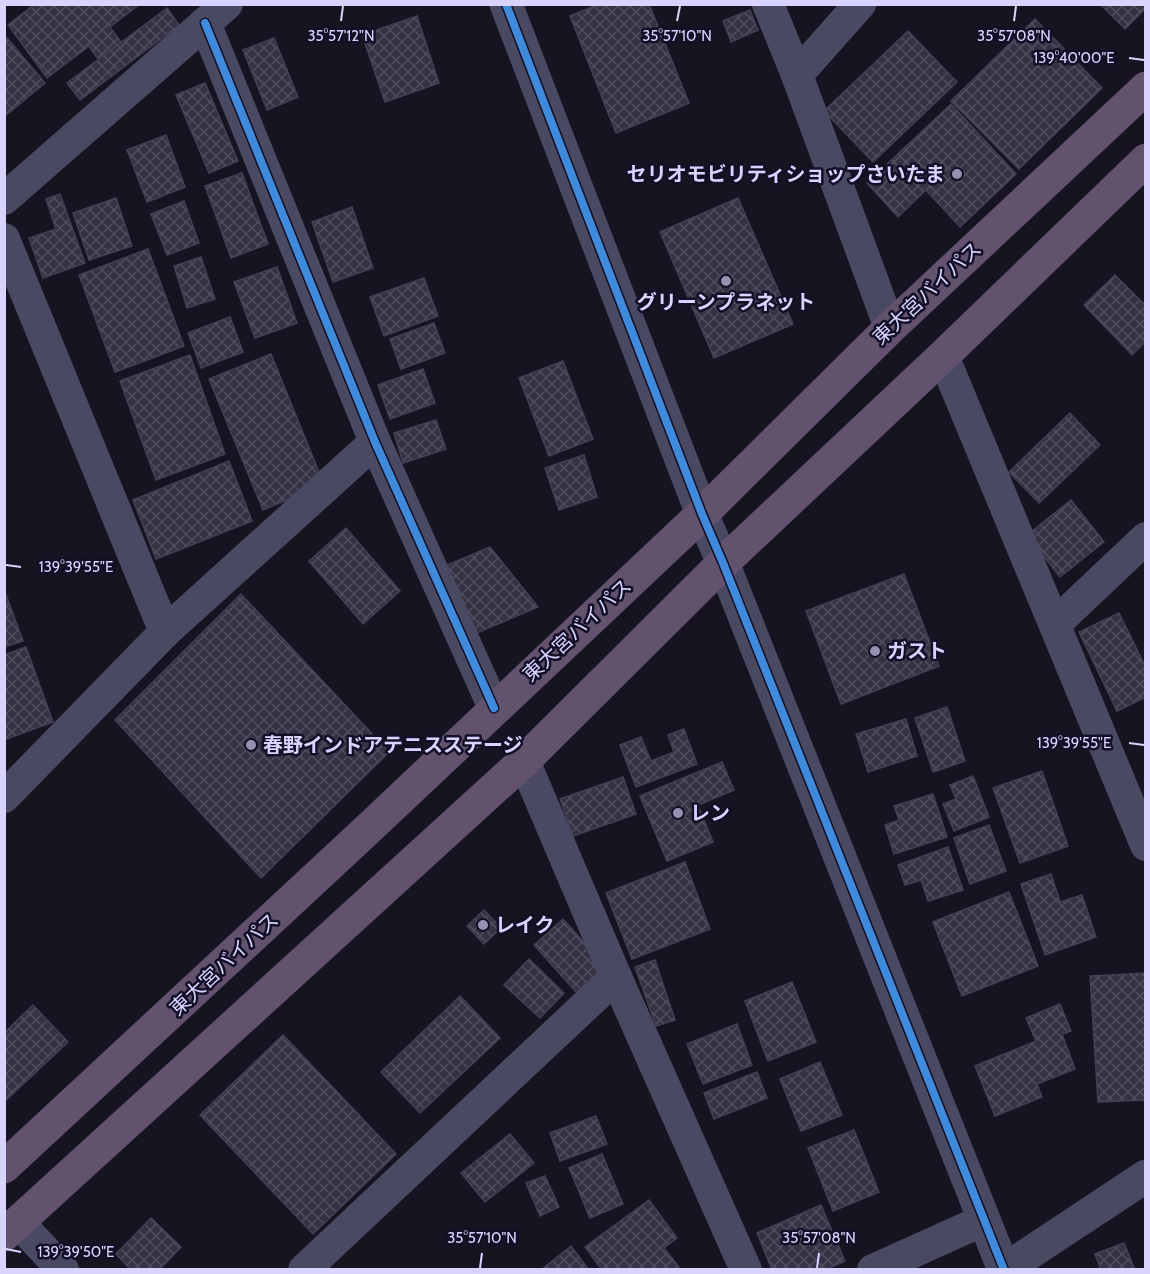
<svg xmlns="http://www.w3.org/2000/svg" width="1150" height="1274" font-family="Cabin,'Noto Sans JP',sans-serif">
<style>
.building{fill:url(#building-cross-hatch);stroke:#433f54;stroke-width:1.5}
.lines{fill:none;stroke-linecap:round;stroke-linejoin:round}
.minor{stroke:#4a4962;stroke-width:32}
.tertiary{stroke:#4a4962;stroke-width:33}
.trunk{stroke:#62526e;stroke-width:33}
.cycleway-casing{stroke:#130f26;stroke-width:11}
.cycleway{stroke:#408adc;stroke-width:8}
.ticks{fill:none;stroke:#d9d4ff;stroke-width:2}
.poi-dot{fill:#9591b1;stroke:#130f26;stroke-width:2}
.labels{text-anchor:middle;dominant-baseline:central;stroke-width:5;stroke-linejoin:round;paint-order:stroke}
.poi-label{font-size:20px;font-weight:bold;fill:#d9d4ff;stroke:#130f26;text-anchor:start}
.street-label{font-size:20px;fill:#d9d4ff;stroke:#130f26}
.ticks-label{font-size:15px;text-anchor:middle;fill:#d9d4ff;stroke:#130f26;stroke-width:5;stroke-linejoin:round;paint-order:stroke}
</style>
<defs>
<pattern id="building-cross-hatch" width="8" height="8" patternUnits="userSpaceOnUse" patternTransform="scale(1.5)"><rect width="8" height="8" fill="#343243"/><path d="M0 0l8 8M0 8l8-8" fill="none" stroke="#514f5f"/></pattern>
</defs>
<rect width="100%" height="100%" fill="#161421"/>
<g class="building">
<polygon points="35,4 140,4 110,27 121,42 98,59 89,46 47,78 8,25"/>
<polygon points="599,4 649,4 689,103 616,133 570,16"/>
<polygon points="1100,4 1146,4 1146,8 1125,29"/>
<polygon points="167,8 179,25 80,100 67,83"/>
<polygon points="750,10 758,30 731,42 723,21"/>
<polygon points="417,16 439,83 385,102 362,35"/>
<polygon points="1035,19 1102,88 1019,169 951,101"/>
<polygon points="908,31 957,82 873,162 824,111"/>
<polygon points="7,38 45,83 4,117 4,40"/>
<polygon points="274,38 298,97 267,110 243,50"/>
<polygon points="205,83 238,161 209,173 176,95"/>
<polygon points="951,104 1016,174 960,227 926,190 898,217 867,183"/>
<polygon points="166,135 185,187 147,202 127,150"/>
<polygon points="242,173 268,244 231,258 205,186"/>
<polygon points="60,194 85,263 43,278 29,238 56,229 46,199"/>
<polygon points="116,198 132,246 89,260 73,213"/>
<polygon points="738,198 793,324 714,358 660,232"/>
<polygon points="184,201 199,243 167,255 151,214"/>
<polygon points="352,207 373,268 333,282 312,222"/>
<polygon points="148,249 184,346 115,372 79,275"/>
<polygon points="201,257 215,299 187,308 174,266"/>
<polygon points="277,267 297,323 255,338 234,282"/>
<polygon points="1115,275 1146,306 1146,341 1132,355 1084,305"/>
<polygon points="424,278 438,316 384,336 370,297"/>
<polygon points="230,317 243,352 201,368 188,333"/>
<polygon points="434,323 445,353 401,369 390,339"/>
<polygon points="271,354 324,484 263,510 209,379"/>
<polygon points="190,355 225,454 156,480 120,381"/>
<polygon points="563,361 593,439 549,456 519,378"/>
<polygon points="423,369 435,403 390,419 378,385"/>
<polygon points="1070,413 1100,445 1039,503 1009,472"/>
<polygon points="436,420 446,449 403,463 394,433"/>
<polygon points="584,455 597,497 559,510 545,468"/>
<polygon points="229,461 252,521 156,559 133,500"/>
<polygon points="1071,500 1104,542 1060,577 1027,535"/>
<polygon points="346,528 400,591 363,624 309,561"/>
<polygon points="490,547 538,607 472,635 443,567"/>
<polygon points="904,574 939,666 841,704 806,611"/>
<polygon points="4,589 23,641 4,647"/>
<polygon points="241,594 389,752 261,878 115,720"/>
<polygon points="1119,613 1146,668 1146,697 1117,711 1079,632"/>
<polygon points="26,647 53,722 4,740 4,655"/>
<polygon points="947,707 965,761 933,772 915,718"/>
<polygon points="906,719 917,756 868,772 856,734"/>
<polygon points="684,729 697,764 636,787 620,745 641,737 651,761 674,752 668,735"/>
<polygon points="722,762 734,790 698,805 713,842 667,861 640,796"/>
<polygon points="1042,771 1068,846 1020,863 993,788"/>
<polygon points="973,776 989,817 954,831 943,804 956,799 950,785"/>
<polygon points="623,777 636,814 573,836 560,799"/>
<polygon points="933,794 947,837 894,854 885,825 899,820 894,806"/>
<polygon points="989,825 1006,871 970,884 954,838"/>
<polygon points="948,847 963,890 928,901 921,880 905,885 898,865"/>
<polygon points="685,862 710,929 632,959 606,893"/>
<polygon points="1051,874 1060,902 1082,895 1096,937 1045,955 1021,884"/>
<polygon points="1009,892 1038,966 962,996 933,922"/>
<polygon points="484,910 501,928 484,944 467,926"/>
<polygon points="563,919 605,966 576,992 534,945"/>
<polygon points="529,959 564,993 540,1018 504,985"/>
<polygon points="655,960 675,1020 656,1026 635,967"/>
<polygon points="1145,973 1146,1100 1098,1102 1090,976"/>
<polygon points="792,982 816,1042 768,1061 745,1001"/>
<polygon points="460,996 500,1038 420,1113 381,1072"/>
<polygon points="1060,1004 1071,1031 1062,1034 1075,1069 1037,1084 1042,1097 995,1116 975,1066 1036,1041 1026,1018"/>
<polygon points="33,1005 68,1042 4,1102 4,1033"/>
<polygon points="737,1024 752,1065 703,1084 687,1044"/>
<polygon points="283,1035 396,1154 313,1234 200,1115"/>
<polygon points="820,1062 842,1115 801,1131 780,1079"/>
<polygon points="757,1072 767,1098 714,1119 704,1093"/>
<polygon points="596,1116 607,1144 560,1161 550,1133"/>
<polygon points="854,1130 879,1192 833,1211 808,1148"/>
<polygon points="510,1134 534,1163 485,1202 461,1173"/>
<polygon points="602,1154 623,1204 590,1218 569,1168"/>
<polygon points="545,1176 559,1207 540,1216 526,1183"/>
<polygon points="649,1200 677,1238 664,1248 679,1267 675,1270 602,1270 585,1247"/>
<polygon points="821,1205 845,1261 825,1270 772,1270 757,1233"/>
<polygon points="151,1218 181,1247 159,1270 131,1270 116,1254"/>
<polygon points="1124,1243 1135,1270 1101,1270 1095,1254"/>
<polygon points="571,1246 589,1270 541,1270"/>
</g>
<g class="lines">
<g class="minor">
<polyline points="768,4 797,75 890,328"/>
<polyline points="205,23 375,442 494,708"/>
<polyline points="797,75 860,4"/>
<polyline points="4,199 227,4"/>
<polyline points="4,239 165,632"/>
<polyline points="943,356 1146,845"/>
<polyline points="1055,624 1146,538"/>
<polyline points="524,761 616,977 746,1270"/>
<polyline points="4,797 165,632 375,442"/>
<polyline points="19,1223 63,1270"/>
<polyline points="304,1270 616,977"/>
<polyline points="873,1270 984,1220"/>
</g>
<g class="tertiary">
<polyline points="506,4 702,514 723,563 1004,1270"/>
<polyline points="1004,1270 1146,1176"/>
</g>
<g class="trunk">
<polyline points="4,1167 367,830 702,514 890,328 1146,88"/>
<polyline points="4,1235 524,761 723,563 943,356 1146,160"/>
</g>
<defs>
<g id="cycleway">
<polyline points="506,4 702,514 723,563 1004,1270"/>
<polyline points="205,23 375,442 494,708"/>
</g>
</defs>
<use href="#cycleway" class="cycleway-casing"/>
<use href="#cycleway" class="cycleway"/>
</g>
<path class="ticks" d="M341,21L343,6M677,21L680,6M1014,21L1016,6M1129,58L1144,60M6,565L21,567M1129,743L1144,745M6,1249L21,1252M480,1268L482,1253M817,1268L819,1253"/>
<g class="poi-dot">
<circle cx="957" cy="174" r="6"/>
<circle cx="726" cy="281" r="6"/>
<circle cx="875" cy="651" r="6"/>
<circle cx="251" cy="745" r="6"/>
<circle cx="678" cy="813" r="6"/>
<circle cx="483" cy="925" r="6"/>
</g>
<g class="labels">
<g class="poi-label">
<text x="945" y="174" text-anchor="end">セリオモビリティショップさいたま</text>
<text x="726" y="302" text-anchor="middle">グリーンプラネット</text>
<text x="887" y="651">ガスト</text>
<text x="263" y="745">春野インドアテニスステージ</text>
<text x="690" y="813">レン</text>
<text x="495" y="925">レイク</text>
</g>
<g class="street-label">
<text transform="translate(927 293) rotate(-43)">東大宮バイパス</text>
<text transform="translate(577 630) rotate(-43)">東大宮バイパス</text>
<text transform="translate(224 964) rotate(-43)">東大宮バイパス</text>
</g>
</g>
<g class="ticks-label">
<text x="677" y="41">35°57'10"N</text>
<text x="341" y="41">35°57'12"N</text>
<text x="1014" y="41">35°57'08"N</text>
<text x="1074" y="63">139°40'00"E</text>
<text x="76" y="572">139°39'55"E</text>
<text x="1074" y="748">139°39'55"E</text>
<text x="482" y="1243">35°57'10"N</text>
<text x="819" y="1243">35°57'08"N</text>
<text x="76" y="1257">139°39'50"E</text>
</g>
<rect width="1150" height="1274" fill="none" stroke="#d9d4ff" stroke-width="12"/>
</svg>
